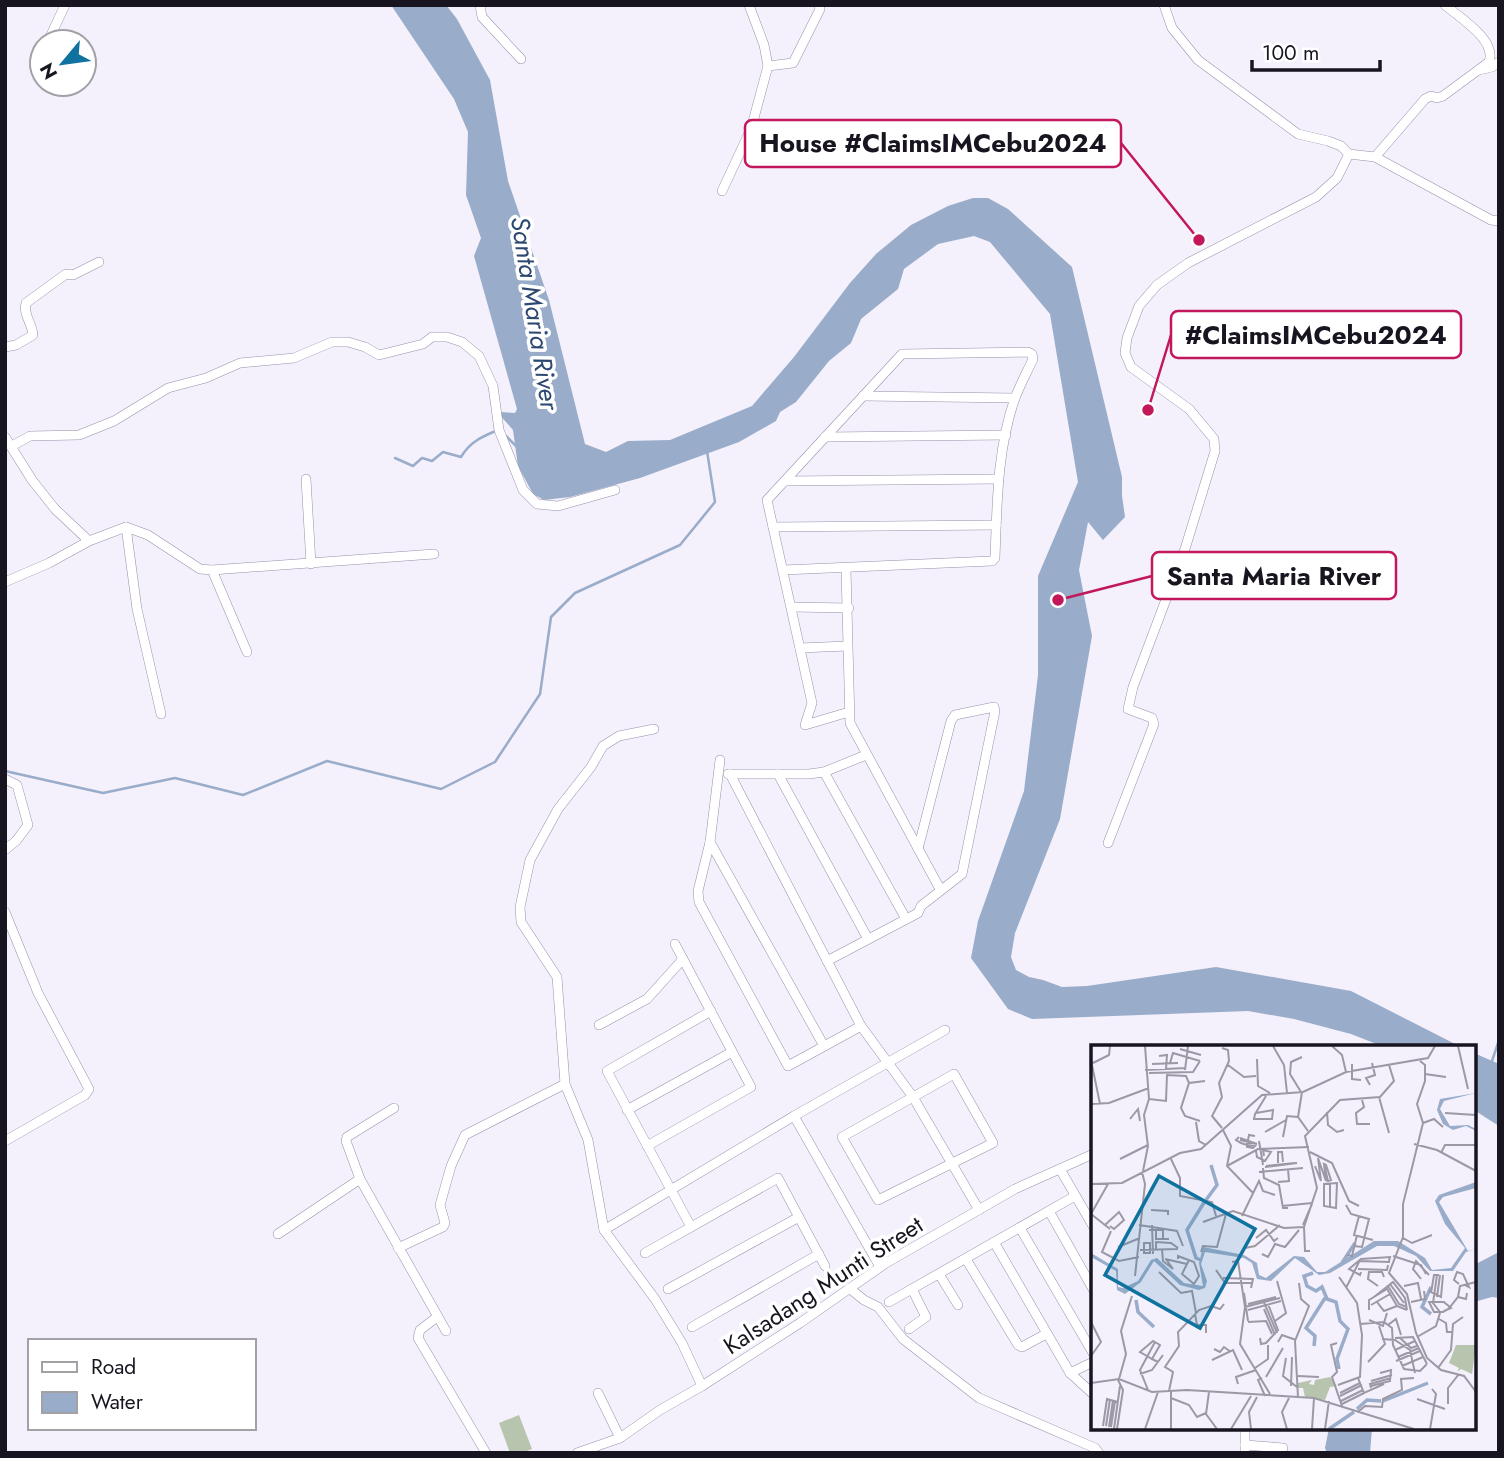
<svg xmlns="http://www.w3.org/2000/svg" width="1504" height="1458" font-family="Jost,sans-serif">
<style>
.green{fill:#b8c5ae}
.water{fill:#99acc9}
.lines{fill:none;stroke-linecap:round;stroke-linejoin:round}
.stream{stroke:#99acc9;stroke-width:2.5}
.minor-casing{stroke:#9990ab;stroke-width:10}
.minor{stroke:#fff;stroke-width:9}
.labels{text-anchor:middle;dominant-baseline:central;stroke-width:7;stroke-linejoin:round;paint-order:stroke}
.street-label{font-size:24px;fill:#191520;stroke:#fff}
.water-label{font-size:26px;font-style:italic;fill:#2c4770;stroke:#fff}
.inset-river{fill:none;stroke:#99acc9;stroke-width:3.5}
.inset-road{fill:none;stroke:#9c98a4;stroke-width:2}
.view{fill:#10729f;fill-opacity:0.15;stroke:#10729f;stroke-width:3.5}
.inset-edge{fill:none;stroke:#191520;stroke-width:3.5}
.leader{fill:none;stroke:#c2185b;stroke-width:2.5}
.callout-dot{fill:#c2185b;stroke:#fff;stroke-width:2.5}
.callout{fill:#fff;stroke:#c2185b;stroke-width:2.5}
.callout-label{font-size:26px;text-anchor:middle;font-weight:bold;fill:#191520}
</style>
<rect width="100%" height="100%" fill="#f4f0fc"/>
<polygon class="green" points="519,1415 532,1449 522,1453 510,1453 499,1423"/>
<g class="water">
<polygon points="391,5 446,5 457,19 490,80 508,181 549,300 585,444 606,452 628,441 670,440 752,406 794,357 850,283 876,254 911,225 948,206 973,198 988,198 1008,209 1072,267 1122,477 1122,496 1125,517 1103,540 1088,522 1079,570 1092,636 1060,819 1015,933 1011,957 1016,970 1029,977 1043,980 1062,987 1087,986 1216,967 1351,991 1461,1047 1384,1047 1351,1034 1294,1019 1248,1011 1032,1019 1008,1009 971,958 978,921 1024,791 1038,675 1038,576 1078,482 1050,314 990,242 974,236 938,244 904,269 898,289 861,319 851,343 829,361 796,402 780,412 776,421 739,442 640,478 570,497 544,500 533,494 518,466 513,430 499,414 501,412 515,413 517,409 474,256 481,238 466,195 468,132 454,99"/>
<polygon points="1474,1053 1499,1064 1499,1126 1474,1110"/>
<polygon points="1499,1252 1499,1298 1492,1297 1474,1302 1474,1265"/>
<polygon points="1329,1428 1372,1428 1370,1453 1327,1453 1325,1448"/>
</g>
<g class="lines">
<g class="stream">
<polyline points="506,436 516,446"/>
<path d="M395,458L413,466L422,458L432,461L443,452L461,457C470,442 481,437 498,430"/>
<polyline points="5,771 103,793 175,778 243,795 327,761 441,789 495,762 540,694 551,617 575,593 680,545 715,502 707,451"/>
<polyline points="1491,1064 1499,1040"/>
</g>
<defs>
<g id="minor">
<polyline points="480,5 482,17 521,59"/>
<polyline points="749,5 764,45 768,66"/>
<polyline points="1164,5 1172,28 1198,60 1298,134 1328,141 1341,146 1349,154 1375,157 1491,220 1499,221"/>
<polyline points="50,37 65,5"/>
<polyline points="1479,70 1492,67 1499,62"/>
<path d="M1375,157L1425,99L1431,96L1437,98L1443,96L1489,62C1497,40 1460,18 1445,5"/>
<polyline points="722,191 751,129 768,66 793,63 820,9 819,5"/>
<path d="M5,347L16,345L33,335C32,323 23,315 26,303L66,274L73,275L99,262"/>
<polyline points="863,396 1015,398"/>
<polyline points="5,437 32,480 55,509 89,541"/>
<polyline points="825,437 1006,435"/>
<polyline points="12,446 30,436 79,435 114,421 168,388 206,378 240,363 294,358 332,342 348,342 365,347 379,355 423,344 432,337 447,337 462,342 479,356 493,386 499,430 523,490 537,504 558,506 615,490"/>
<polyline points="306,479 311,564"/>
<polyline points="785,481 998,479"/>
<polyline points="126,527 137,609 161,714"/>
<polyline points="773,527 996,525"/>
<polyline points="846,569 850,723 940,889"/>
<polyline points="212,570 434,554"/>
<path d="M783,570L992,561L995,558C997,505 997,449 1015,398C1020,385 1027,372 1033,359L1032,354L1028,352L902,354L767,500L812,703L805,725L849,712"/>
<polyline points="5,582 49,563 89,541 126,527 148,535 200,569 212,570 247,652"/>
<polyline points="792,607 849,608"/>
<polyline points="800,648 847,646"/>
<polyline points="654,729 619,736 603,746 591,767 558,809 530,860 520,907 521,922 557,977 565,1084 588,1140 604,1230 655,1299 682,1343 702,1386"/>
<polyline points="720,760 710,842 698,891 699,902 788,1066 861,1026"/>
<polyline points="824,772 906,919"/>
<polyline points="728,774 809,774 824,772 866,755"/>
<polyline points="730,774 861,1026 913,1097 979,1210"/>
<polyline points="778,774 868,939"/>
<polyline points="5,779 17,785 28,825 16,841 5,850"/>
<polyline points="710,842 824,1046"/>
<polyline points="1108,843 1154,724 1152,718 1128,709 1133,687 1185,549 1215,451 1214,439 1189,409 1131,367 1125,353 1127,338 1139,306 1157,285 1188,263 1316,197 1337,178 1349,154"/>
<polyline points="5,912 38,993 89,1089 85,1095 5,1141"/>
<polyline points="827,961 918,913 921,906 962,874 995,711 994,707 955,715 951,721 918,849"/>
<polyline points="599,1025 647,999 683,959"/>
<polygon points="954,1074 993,1143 878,1200 842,1137"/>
<polyline points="394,1108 347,1137 346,1141 360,1179 446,1331"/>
<polyline points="627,1110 732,1052"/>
<polyline points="794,1116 880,1267"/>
<polyline points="647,1146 751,1087 675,944"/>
<polyline points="1060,1169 1093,1226"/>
<polyline points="1049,1211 1093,1289"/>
<polyline points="691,1227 607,1071 711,1011"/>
<polyline points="1020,1228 1093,1353"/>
<polyline points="604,1230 794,1116 945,1030"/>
<polyline points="278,1234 360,1179"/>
<polyline points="994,1242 1070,1373 1093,1394"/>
<polyline points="398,1248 443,1227 445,1223 440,1205 451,1166 465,1135 565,1084"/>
<polyline points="645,1253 778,1178 825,1266"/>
<polyline points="966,1259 1018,1345 1022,1347 1046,1334"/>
<polyline points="939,1274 958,1305"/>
<polyline points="849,1288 864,1300 878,1307 903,1339 979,1398 1095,1448 1099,1453"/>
<polyline points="668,1289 799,1217"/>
<polyline points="889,1302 1075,1196"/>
<polyline points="437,1317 420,1330 418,1338 486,1453"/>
<polyline points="692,1327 819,1254"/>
<polyline points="909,1329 926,1317 912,1289"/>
<polyline points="1070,1373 1093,1362"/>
<polyline points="598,1393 620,1438"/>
<polyline points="1245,1428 1245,1453"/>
<polyline points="1245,1445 1283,1448"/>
<polyline points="577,1453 620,1438 660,1410 702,1386 800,1323 886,1263 1015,1189 1093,1154"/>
</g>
</defs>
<use href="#minor" class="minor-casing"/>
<use href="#minor" class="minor"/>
</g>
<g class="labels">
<g class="street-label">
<text transform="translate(823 1285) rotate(-33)">Kalsadang Munti Street</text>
</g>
<g class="water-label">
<text transform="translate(535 313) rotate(81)">Santa Maria River</text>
</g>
</g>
<g transform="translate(1091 1045)">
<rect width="385" height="385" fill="#f4f0fc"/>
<path d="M365,300H385L381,329L370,324L366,327L368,323L358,318ZM239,332L246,341L239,342L234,355L214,352L212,343H207V338L221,335L218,339L223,340L224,335Z" fill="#b8c5ae"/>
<path d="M385,48L353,56L349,64L359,81L377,80L385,84V86L375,81L362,85L352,79L346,65L349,54ZM385,137V143L352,152L348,157L377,206L385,204L375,207L362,226H339L325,211L303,201H286L239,228L228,230L204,213L180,236L166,234L161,218L153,213L114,207L110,219L116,236L114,243L108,245L89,240L63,216L50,237L34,249L26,245L25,226L0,212V208L27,224V242L32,243L47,236L60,215L66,213L93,238L112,241L108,218L112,202L153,210L166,218L168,230L175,233L203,211L213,212L226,227H234L283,196H307L334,213L341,225L360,223L374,203L354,179L344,156L348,150Z" fill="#99acc9"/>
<path class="inset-river" d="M115,155L126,140L120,120M110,215L105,213L96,185L114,156M251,218L264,198M222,228L213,231L216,241L225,246L231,242L236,254L245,257L249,276L257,284L246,314L248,324M340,242L331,262L340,269M45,255L47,267L63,282M223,301L224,291L215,283L234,253M292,356L337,338M266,364L276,355L290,356M238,384L263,367"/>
<path class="inset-road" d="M182,1L193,20L196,48M241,1L251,10L255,27M367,1L377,44M131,3L137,5L138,16L128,38L131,52L121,71L131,83M89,4L110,10M68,11L76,10L75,24M166,14L167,41L179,48M0,15L9,59M329,16L334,20V36L326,59L332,78L312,159V192L298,228L316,249L325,288L336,313L350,325L373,331L385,347M2,18L18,10L19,1M79,18L82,8L109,16M61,19L87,18M261,19V34L270,35M137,20L153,32L165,31M54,25L95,23M94,25L97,1M58,28L102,27L109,16M334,29L355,32M279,40L275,33L284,30L281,18M210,47L199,29L200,17L211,12M288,52L298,88M58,54L75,56L76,30L95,31L98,38M271,55L273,62L265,68L266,79H279M0,59L18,58L58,43M236,67L237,80L246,87L253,85M165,68L182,65L181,74H163L164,69L175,51M354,68L385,70M207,72L211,47M39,74L47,64L49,76M109,76L94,71L90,63L98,38L114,36M105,77L108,96L115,100M332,78L343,74L352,82M132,85L140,101L136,121L162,148M174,87L195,75M148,92L145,95L150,98L156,100L164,101L162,103L156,102V100L158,90L164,91M192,92L196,71L207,72L217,86M149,93L166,99L149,95M168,96L172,120M323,99L346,105L385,126M165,106L166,112L174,116L180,107L172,105L173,111M219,107L241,118L258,156L268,161M350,108L354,100H384M29,114L57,100M80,114L89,133V151L121,157L125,171M187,118V107H191L192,117M233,119L235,120L240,135L237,136ZM136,121L167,104L218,102M175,121L204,118M224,121L230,136L227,113L235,136L233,119M174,122L206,118M172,123L173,133L188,140L192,163H197M52,126L57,101L53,70L58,54L54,1M168,127L212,123M187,137L198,136L197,124M239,138V162M246,138L245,163L233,161V139ZM0,139L31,138L89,108L110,104L171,50L212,47L255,27L337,13L344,1M17,139L0,169L19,184M255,160L260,169L278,174L271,202L263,201M191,161L221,158M60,165L77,166V170M151,171L168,136L172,146L184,150M268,171L263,190L282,195M112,177L142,166L193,183L213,182M14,180L28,167L33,175L23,184L19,181M48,180L86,186L92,201M61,180L62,209M212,180L221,159M58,185H72V194M65,185V194H78M20,186L11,207L28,216L48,212M165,193L175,185L183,196L187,193M312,193L321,198L341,190M53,198H59V208H53ZM27,202L49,193M154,203L164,201L189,180M65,204V197L80,198L87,203M71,204L72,216L82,224L75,214M49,205L87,204M219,206H214L213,182L226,143L214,91L249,55L289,52L303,36L298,20M110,207L112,201L126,202L135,169M171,209L177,212L184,199L194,202L208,185M256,210L261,211L266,190M302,211L330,220L335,229M74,214L96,219M87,214V211L103,217L108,231L103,239L91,229L98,215M268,216L299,217M141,217L147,216L154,262L149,299L179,349M267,224L296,225L297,220M125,225L134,238H161M68,227L90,248L101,246L105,268M270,227L269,230L258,224L270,214L299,212L298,216M346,230L342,258L349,267M44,231L54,139L51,127M132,233L162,234L160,243M330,234L322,224L325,216L338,230M299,239L313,258M368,239L363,235L366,227L372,229L378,242L374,240M287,241L277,234L278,227H291L293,232M297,241L308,259L316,262M313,241L327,238L330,254M295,242L306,261L316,265M255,243L268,217M338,246L350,252L352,230M153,248L157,276M340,248L343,230H348M283,252L302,237L314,253L316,265M346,252L349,230M367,252L369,241L385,237M172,255L186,288M286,257L293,266L306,261M320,257L334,254L333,246M157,259L185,252M280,260L299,249M154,262L189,253M173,264L184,290M157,265L190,256M278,265V255L296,244M353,266L360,263L359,262L354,258L353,257H338L343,267H352L354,266L357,264L359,262L367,252L375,254L376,248M104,269L106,280H115V288M348,274L355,278L356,287H361M278,275L292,281L296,268M184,276L195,268L186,236M0,277L10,297L0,311M157,277L175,276L181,289M269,279L293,277L301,283L302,300L313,324L329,326L336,319M297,280L305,274L310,290M326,292L345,281L349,268M169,293L170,299L175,298L187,285L177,259M304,293L322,292L336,319M309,293L320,303L326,301M291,294L304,295L319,305L324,328M187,297L191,290L205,295M246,298L240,300L246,327L241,332L251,361M123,304L129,307L133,302L140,307M304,305L324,296M307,312L328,303M195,313L192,331L206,342M61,314L69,300L62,296L49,307L56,311L61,314L67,317M121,315L142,305L151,325M305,316L329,306M277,317L294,299L288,281M311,321L332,312M164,323L177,314V300M347,323L360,305L362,279L372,272M49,329L61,325L72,310M207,331L228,332M175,332L192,303M171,333L167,335L174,351M267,333L273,348L293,339M28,334L35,309L30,286L41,251M280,336L301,330M0,338L28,334L61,347L96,345L223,353L323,384M147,339L145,332L165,325M247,340L269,332L271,290L266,258L248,232M200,341L201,312M280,341L299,336L300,325L289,328M280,343L279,339L300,333M57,345L49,325L64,297M78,346L82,327L74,322L88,301L87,287L108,265L120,261L129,264L133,259M118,347L115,369L126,384M249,348L269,338M249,351L271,340M207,352L204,296L218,261L210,254L208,238M80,353L98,360L106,372L115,368M326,354L354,364M250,356L272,345M251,359L273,348M357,359V343L368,329M267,367L274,361L291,362L292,354L311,345L310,334L323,333M12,381L16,354L27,357M15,381L19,354M18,382L22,355M20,382L24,356M23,384L29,341M26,384L32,345L27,335M54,384L67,347M80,384V346M140,384L160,351M160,384L158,367L166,352M196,384L191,367L198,353M221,384L223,353M234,384L238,356M339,384L345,349L341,344"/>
<path class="view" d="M68,131L164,184L109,283L14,230Z"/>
<rect width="385" height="385" class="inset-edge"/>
</g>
<path class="leader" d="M1199 240L1121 143M1148 410L1171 335M1058 600L1152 576"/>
<g class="callout-dot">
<circle cx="1199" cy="240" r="7"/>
<circle cx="1148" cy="410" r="7"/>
<circle cx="1058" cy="600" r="7"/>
</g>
<g class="callout">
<rect x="745" y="120" width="376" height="47" rx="7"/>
<rect x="1171" y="311" width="290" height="47" rx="7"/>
<rect x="1152" y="552" width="244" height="47" rx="7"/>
</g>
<g class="callout-label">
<text x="933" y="152">House #ClaimsIMCebu2024</text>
<text x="1316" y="344">#ClaimsIMCebu2024</text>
<text x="1274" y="585">Santa Maria River</text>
</g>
<rect width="1504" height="1458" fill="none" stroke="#191520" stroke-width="14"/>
<rect x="28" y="1339" width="228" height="91" fill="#ffffff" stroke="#a3a1a6" stroke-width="2"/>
<rect x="42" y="1362" width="35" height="10" fill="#ffffff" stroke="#a3a1a6" stroke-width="2"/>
<text x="91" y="1374" font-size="21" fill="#191520">Road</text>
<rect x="42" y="1392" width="35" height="21" fill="#99acc9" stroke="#a3a1a6" stroke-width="2"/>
<text x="91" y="1409" font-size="21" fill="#191520">Water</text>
<g transform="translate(63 63) rotate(241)"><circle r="33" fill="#ffffff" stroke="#a3a1a6" stroke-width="2"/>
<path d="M0-5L12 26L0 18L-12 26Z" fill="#10729f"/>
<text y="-10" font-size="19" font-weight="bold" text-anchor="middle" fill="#191520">N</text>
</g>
<path d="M1252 60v10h128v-10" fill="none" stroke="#191520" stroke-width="3.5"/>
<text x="1262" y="60" font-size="21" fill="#191520" stroke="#ffffff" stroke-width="5" paint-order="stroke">100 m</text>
</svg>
